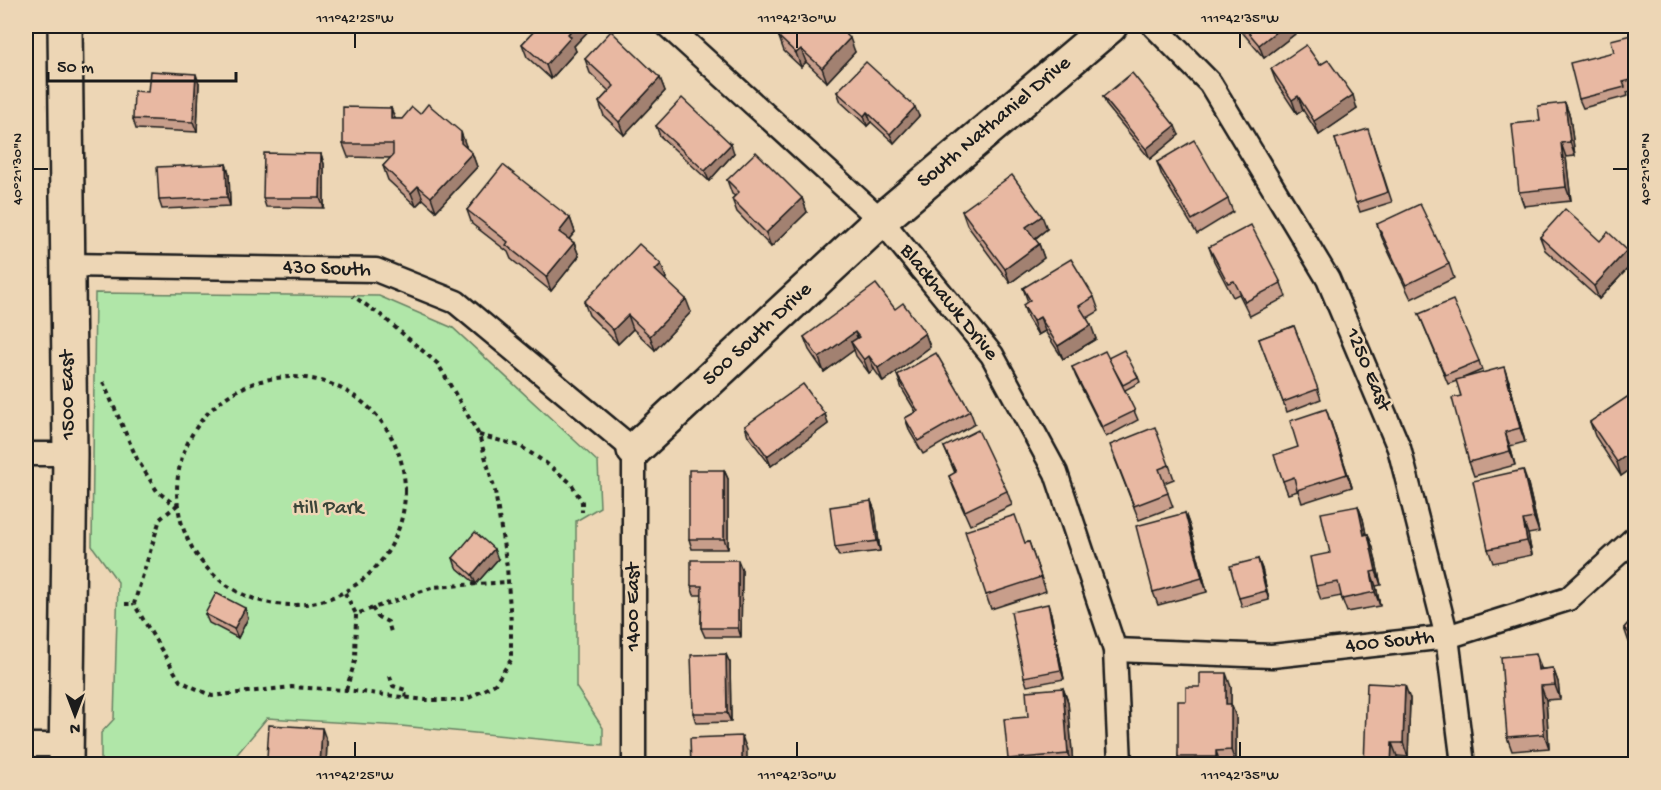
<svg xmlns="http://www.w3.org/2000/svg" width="1661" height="790" font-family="'Gochi Hand',sans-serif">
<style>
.green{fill:#b0e6a8;stroke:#668162;stroke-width:1.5}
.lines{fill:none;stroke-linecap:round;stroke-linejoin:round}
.street-casing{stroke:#1c1c1c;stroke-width:27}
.secondary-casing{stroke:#1c1c1c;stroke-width:38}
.path{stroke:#1c1c1c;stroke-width:4;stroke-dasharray:4.5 4.5;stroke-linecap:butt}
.street{stroke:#edd6b5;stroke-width:22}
.secondary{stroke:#edd6b5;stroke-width:33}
.wall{fill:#c89e8b;stroke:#1c1c1c;stroke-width:1.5}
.shaded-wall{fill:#a28171;stroke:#1c1c1c;stroke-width:1.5}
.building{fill:#e8b8a2;stroke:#1c1c1c;stroke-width:1.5}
.ticks{fill:none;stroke:#1c1c1c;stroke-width:2}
.labels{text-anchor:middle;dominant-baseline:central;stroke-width:5;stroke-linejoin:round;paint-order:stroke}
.street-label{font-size:21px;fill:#1c1c1c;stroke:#edd6b5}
.park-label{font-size:21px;fill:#3a4438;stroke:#edd6b5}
.neatline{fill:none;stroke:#1c1c1c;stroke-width:2}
.ticks-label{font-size:15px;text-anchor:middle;fill:#1c1c1c}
</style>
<rect width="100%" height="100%" fill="#edd6b5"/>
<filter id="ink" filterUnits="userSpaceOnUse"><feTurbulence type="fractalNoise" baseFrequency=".0167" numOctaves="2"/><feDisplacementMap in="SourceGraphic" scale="12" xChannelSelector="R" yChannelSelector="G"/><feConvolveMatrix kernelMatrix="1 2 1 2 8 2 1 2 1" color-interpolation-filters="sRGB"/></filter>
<g filter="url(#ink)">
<polygon class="green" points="95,293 379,296 453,328 598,462 600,507 576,521 576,687 603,728 603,745 401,726 267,718 229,764 101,764 101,733 114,719 118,582 92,546"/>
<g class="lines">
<defs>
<g id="street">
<polyline points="668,26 881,220 992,355 1056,473 1115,650 1120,764"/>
<polyline points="1154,26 1210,83 1328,279 1399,448 1447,637 1463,764"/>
<polyline points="68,265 376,270 456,302 634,450 634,764"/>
<polyline points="26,454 70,454"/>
<polyline points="1115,650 1272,656 1447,637 1568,599 1636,537"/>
<polyline points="26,745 66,745"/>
</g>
<g id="secondary">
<polyline points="65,26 70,454 66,764"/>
<polyline points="634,450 881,220 1110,26"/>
</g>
</defs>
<use href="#street" class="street-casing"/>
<use href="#secondary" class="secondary-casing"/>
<g class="path">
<circle cx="291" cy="491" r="114"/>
<polyline points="103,382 137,459 157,491 176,506 160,519 134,604 180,681 212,696 292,687 346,690 426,700 465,700 495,684 511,660 511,623 507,567 495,491 479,435 438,364 382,316 353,296"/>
<polyline points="479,435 520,446 546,463 571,483 582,502 582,512"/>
<polyline points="345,593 356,614"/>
<polyline points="125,604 134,604"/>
<polyline points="372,608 378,617 388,622 391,632"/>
<polyline points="390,676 393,686 406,690 405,698"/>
<polyline points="346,690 355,661 356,614 434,587 508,582"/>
</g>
<use href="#street" class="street"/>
<use href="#secondary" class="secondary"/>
</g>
<g class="wall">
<polygon points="177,26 211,26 179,30"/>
<polygon points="539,26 593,26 574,46 576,51 551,79 527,57 522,44"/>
<polygon points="775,26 844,26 846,32 845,33 855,52 827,82 806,62 801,67 784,51"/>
<polygon points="1237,26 1292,26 1295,34 1264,58"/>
<polygon points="1635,34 1635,90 1627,92 1628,96 1583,108 1579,99 1614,52"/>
<polygon points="585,59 660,78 665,91 624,135 604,116 599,102 609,91 590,73"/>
<polygon points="1320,65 1357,109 1319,135 1303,110 1297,114 1276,82 1271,69"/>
<polygon points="199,83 197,132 136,129 133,119"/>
<polygon points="837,92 919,116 894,143 871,122 867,126 841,102"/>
<polygon points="1103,97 1179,135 1150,159 1107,106"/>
<polygon points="1565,103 1570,117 1575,156 1566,157 1571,201 1524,206 1519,192 1540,121"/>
<polygon points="391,108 395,119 402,119 420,114 466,146 466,148 472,153 477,167 436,211 423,199 416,206 388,180 383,166 391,158 348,157 343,144"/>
<polygon points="656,126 734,153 709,181 660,136"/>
<polygon points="1371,138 1392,202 1360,212 1335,139"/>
<polygon points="321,154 324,164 324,208 266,207 263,198"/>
<polygon points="1157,162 1228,199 1233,212 1197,234 1162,176"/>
<polygon points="226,164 229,174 230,206 162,209 159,200"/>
<polygon points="727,180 802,198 807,212 771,247 737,212 732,199 735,196 732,194"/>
<polygon points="467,210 570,218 575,232 569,239 574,243 579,256 551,291 511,259 508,252 472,224"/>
<polygon points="962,211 1047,229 1035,239 1039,244 1044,258 1010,283 967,225"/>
<polygon points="1377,224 1449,264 1454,278 1411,299 1382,238"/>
<polygon points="1540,237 1600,241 1627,250 1632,264 1599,299 1545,250"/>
<polygon points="1209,247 1281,283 1286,297 1250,316 1239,294 1233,297 1214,261"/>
<polygon points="661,264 666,278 665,279 691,312 655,350 633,329 618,344 589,315 584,302"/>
<polygon points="1023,288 1094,297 1099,311 1087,318 1096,339 1063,359 1045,331 1038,335 1028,319 1023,305 1028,302"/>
<polygon points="895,309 925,333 930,347 883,382 874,369 869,373 856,356 854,350 824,372 809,350 804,337"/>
<polygon points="1419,314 1479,361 1482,370 1461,379 1509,381 1525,442 1510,446 1515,465 1474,476 1469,462 1461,396 1457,381 1448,384"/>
<polygon points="1294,326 1321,399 1287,412 1259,339"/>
<polygon points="1108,358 1138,377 1140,382 1125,390 1138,420 1106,437 1076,377 1072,367"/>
<polygon points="897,375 970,411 975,424 923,454 910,432 905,418 916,412 902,389"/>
<polygon points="1635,392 1635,466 1621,476 1595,436 1590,422"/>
<polygon points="825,414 828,424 771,466 748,436 745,426"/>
<polygon points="1331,423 1352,487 1302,503 1298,491 1288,494 1283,481 1298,447"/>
<polygon points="944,447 1007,491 1012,505 970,525 954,489 949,476 955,473"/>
<polygon points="1115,459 1169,465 1174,479 1164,483 1173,507 1139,520"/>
<polygon points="724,470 728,479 728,549 692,549 689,539"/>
<polygon points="1528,484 1539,532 1528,534 1532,555 1493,563 1488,549"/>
<polygon points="871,501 875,511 880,551 839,556 835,547"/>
<polygon points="1358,506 1363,519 1366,535 1368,534 1373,548 1381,585 1376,586 1380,606 1347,612 1341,596 1321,600 1316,586 1330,553"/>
<polygon points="1185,513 1190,527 1207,592 1158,605 1153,592"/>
<polygon points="1029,542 1046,591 991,609 986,595 1025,543"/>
<polygon points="453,558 498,559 476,584 456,567"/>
<polygon points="1258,559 1262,569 1269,600 1242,607 1239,598"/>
<polygon points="742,570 741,637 705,637 701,628 702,595 694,595 691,586"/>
<polygon points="205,614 248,618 238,638 209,623"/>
<polygon points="1051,614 1064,679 1027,686 1024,677"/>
<polygon points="1635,615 1635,648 1629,642 1624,628"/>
<polygon points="730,663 731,722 696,723 693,713"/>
<polygon points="1541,668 1542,669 1553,668 1558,682 1560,699 1546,700 1549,748 1512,751 1507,737"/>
<polygon points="1231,687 1231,704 1236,717 1236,764 1181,765 1178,757 1186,701"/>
<polygon points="1063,688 1068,702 1073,765 1010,765 1008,759"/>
<polygon points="1410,699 1408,757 1397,756 1364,765"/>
<polygon points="327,742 326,765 269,765 267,758"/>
</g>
<g class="shaded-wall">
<polygon points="575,26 593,26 574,46 576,51 551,79 546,65 568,34"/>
<polygon points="836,26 844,26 846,32 841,38"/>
<polygon points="1283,26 1292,26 1295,34 1264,58 1259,45"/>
<polygon points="850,38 855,52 827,82 822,68"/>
<polygon points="801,49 806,62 801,67 796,53"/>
<polygon points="196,74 199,83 197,132 193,122"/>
<polygon points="660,78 665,91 624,135 619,122"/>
<polygon points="1353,95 1357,109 1319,135 1314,121"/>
<polygon points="1298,96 1303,110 1297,114 1292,100"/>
<polygon points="1565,103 1570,117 1575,156 1570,142"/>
<polygon points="915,107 919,116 894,143 890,134"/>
<polygon points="391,108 396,121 391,119"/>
<polygon points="867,112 871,122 867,126 864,116"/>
<polygon points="1175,126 1179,135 1150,159 1146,149"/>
<polygon points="461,132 466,146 466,157 461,143"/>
<polygon points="1561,143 1566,157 1571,201 1566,187"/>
<polygon points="731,144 734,153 709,181 705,171"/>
<polygon points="472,153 477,167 436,211 431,197"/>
<polygon points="321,154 324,164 324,208 320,198"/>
<polygon points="226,164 229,174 230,206 227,197"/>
<polygon points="418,186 423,199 416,206 411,193"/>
<polygon points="802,198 807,212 771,247 766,233"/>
<polygon points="1042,216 1047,229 1031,241 1026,227"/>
<polygon points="570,218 575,232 564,245 559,232"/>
<polygon points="574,243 579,256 551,291 546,277"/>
<polygon points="1039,244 1044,258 1010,283 1005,269"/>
<polygon points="1627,250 1632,264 1599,299 1594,286"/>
<polygon points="661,264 666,278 660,284 655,270"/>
<polygon points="686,299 691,312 655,350 650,336"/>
<polygon points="628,315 633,329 618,344 613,330"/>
<polygon points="1040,317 1045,331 1038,335 1033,321"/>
<polygon points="1091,325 1096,339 1063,359 1058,346"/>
<polygon points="855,332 860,345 851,342 854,350 824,372 819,358"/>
<polygon points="925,333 930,347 883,382 878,368"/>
<polygon points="869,356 874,369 869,373 864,360"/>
<polygon points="1504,367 1509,381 1525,442 1520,428"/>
<polygon points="1326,409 1331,423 1352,487 1347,474"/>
<polygon points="825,414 828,424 771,466 767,456"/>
<polygon points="1505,432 1510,446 1515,465 1510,451"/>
<polygon points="1635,449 1635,466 1621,476 1617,462"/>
<polygon points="724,470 728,479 728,549 724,539"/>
<polygon points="1523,470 1528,484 1539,532 1534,518"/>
<polygon points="871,501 875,511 880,551 877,541"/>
<polygon points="1358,506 1363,519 1369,549 1364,535"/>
<polygon points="1185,513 1190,527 1207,592 1202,578"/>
<polygon points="1523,520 1528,534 1532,555 1527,541"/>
<polygon points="1368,534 1373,548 1381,585 1376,571"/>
<polygon points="494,549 498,559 476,584 472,575"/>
<polygon points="1258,559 1262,569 1269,600 1266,591"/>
<polygon points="738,560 742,570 741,637 738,628"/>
<polygon points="1371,572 1376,586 1380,606 1375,592"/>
<polygon points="1048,604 1051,614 1064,679 1061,670"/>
<polygon points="245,608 248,618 238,638 234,629"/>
<polygon points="726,654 730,663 731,722 727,713"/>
<polygon points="1536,654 1541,668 1543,683 1538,670"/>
<polygon points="1553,668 1558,682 1560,699 1555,685"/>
<polygon points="1226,673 1231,687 1231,718 1226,704"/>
<polygon points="1405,685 1410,699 1408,757 1403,743"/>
<polygon points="1541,686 1546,700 1549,748 1544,734"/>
<polygon points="1063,688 1068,702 1073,765 1072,765 1068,754"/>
<polygon points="1231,704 1236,717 1236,764 1231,750"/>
<polygon points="322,728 327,742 326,765 320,765"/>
<polygon points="742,736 747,750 747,765 742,764"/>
<polygon points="1392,743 1397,756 1396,765 1391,765"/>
<polygon points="1216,751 1221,765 1219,765 1216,757"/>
</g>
<g class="building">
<polygon points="539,26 575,26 568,34 571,37 546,65 522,44"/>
<polygon points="775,26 837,26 850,38 822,68 801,49 796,53 779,37 783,33"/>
<polygon points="1243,26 1283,26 1259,45"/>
<polygon points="611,31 660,78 619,122 599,102 614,86 585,59"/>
<polygon points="1635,34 1635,79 1623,82 1625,87 1579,99 1570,63 1614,52 1611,40"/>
<polygon points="1306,45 1320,65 1328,60 1353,95 1314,121 1298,96 1292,100 1271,69"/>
<polygon points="866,62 915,107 890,134 867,112 864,116 837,92"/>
<polygon points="150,71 196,74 193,122 133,119 134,91 148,92"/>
<polygon points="1132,73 1175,126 1146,149 1103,97"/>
<polygon points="682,98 731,144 705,171 656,126"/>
<polygon points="1565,103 1570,142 1561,143 1566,187 1519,192 1512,124 1540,121 1538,106"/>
<polygon points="428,104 461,132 461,143 472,153 431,197 418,186 411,193 383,166 393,155 393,144 343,144 343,107 391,108 391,119 402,119 412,107 420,114"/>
<polygon points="1368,129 1388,192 1356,203 1335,139"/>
<polygon points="1194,140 1228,199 1192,220 1157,162"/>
<polygon points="756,152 802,198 766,233 732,199 739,192 727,180"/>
<polygon points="264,153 321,154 320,198 263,198"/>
<polygon points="226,164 227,197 159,200 157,167"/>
<polygon points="503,165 570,218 559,232 574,243 546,277 506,245 508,242 467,210"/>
<polygon points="1012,175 1042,216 1026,227 1039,244 1005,269 962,211"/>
<polygon points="1420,204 1449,264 1406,285 1377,224"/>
<polygon points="1565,209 1600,241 1608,232 1627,250 1594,286 1540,237"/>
<polygon points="1251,225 1281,283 1245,302 1234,281 1228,283 1209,247"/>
<polygon points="639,244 661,264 655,270 686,299 650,336 628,315 613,330 584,302"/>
<polygon points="1071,259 1094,297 1079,306 1091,325 1058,346 1040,317 1033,321 1023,305 1030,300 1023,288"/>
<polygon points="876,284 895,309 903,303 925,333 878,368 869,356 864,360 851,342 859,337 855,332 819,358 804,337"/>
<polygon points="1453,300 1479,361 1445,375 1419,314"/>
<polygon points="1294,326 1318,389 1283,402 1259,339"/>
<polygon points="1124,350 1138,377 1123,385 1108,358"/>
<polygon points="1105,351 1135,411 1102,427 1072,367"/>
<polygon points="936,353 970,411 918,441 905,418 918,411 897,375"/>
<polygon points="1504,367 1520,428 1505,432 1510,451 1469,462 1452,398 1461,396 1456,380"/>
<polygon points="803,384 825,414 767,456 745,426"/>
<polygon points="1635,392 1635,449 1617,462 1590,422"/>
<polygon points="1326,409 1347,474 1297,490 1294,477 1283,481 1274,455 1298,447 1290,421"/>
<polygon points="1155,427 1169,465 1159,469 1168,493 1134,506 1110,445"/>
<polygon points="978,430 1007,491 965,511 949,476 956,472 944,447"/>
<rect x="689" y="470" width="35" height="69"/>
<polygon points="1523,470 1534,518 1523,520 1527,541 1488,549 1473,481"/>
<polygon points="871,501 877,541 835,547 830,507"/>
<polygon points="1358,506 1364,535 1368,534 1376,571 1371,572 1375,592 1342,599 1338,582 1316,586 1310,557 1330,553 1321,513"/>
<polygon points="1185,513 1202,578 1153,592 1136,526"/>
<polygon points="1015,515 1025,543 1029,542 1041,577 986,595 965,531"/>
<polygon points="475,532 494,549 472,575 453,558"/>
<polygon points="1258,559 1266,591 1239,598 1230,566"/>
<polygon points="691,560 738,560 738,628 701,628 702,586 691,586"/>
<polygon points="216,593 245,608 234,629 205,614"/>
<polygon points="1048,604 1061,670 1024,677 1011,612"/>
<polygon points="1635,615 1635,639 1624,628"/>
<polygon points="726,654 727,713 693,713 691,655"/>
<polygon points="1536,654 1538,670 1553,668 1555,685 1541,686 1544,734 1507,737 1501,657"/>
<polygon points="1200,673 1226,673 1226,704 1231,704 1231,750 1216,751 1216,757 1178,757 1178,701 1186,701 1186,687 1200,687"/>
<polygon points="1367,683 1405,685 1403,743 1392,743 1391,765 1364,765"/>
<polygon points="1063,688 1068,754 1008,759 1004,719 1028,717 1026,691"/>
<polygon points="269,725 322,728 320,765 284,765 285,760 267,758"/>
<polygon points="742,736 742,764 691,765 690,738"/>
</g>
</g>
<path class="ticks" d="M355,33V48M797,33V48M1240,33V48M33,169H48M1613,169H1628M355,742V757M797,742V757M1240,742V757"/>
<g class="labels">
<g class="street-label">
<text transform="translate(995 123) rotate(-40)">South Nathaniel Drive</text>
<text transform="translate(327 270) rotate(2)">430 South</text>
<text transform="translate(948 303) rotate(51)">Blackhawk Drive</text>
<text transform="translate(758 335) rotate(-43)">500 South Drive</text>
<text transform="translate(1367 370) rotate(67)">1250 East</text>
<text transform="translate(69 395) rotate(-91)">1500 East</text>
<text transform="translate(634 607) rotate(-90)">1400 East</text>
<text transform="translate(1390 643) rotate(-6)">400 South</text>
</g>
<g class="park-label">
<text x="328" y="509">Hill Park</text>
</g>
</g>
<rect width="1661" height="790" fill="none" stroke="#edd6b5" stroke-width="66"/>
<g transform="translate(75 715) rotate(180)" stroke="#edd6b5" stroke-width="4.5" paint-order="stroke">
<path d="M0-4.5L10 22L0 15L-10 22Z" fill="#1c1c1c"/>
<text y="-9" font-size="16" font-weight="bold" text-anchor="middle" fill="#1c1c1c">N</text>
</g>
<path d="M48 72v9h188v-9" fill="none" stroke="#1c1c1c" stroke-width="3"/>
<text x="57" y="72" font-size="18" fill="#1c1c1c" stroke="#edd6b5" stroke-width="4.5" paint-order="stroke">50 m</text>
<rect x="33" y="33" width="1595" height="724" class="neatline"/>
<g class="ticks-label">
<text x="355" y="22">111°42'25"W</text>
<text x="797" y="22">111°42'30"W</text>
<text x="1240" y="22">111°42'35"W</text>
<text transform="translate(1644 169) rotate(-90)" y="5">40°21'30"N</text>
<text transform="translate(16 169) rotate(-90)" y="5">40°21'30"N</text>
<text x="355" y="779">111°42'25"W</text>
<text x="797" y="779">111°42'30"W</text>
<text x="1240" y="779">111°42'35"W</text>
</g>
</svg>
